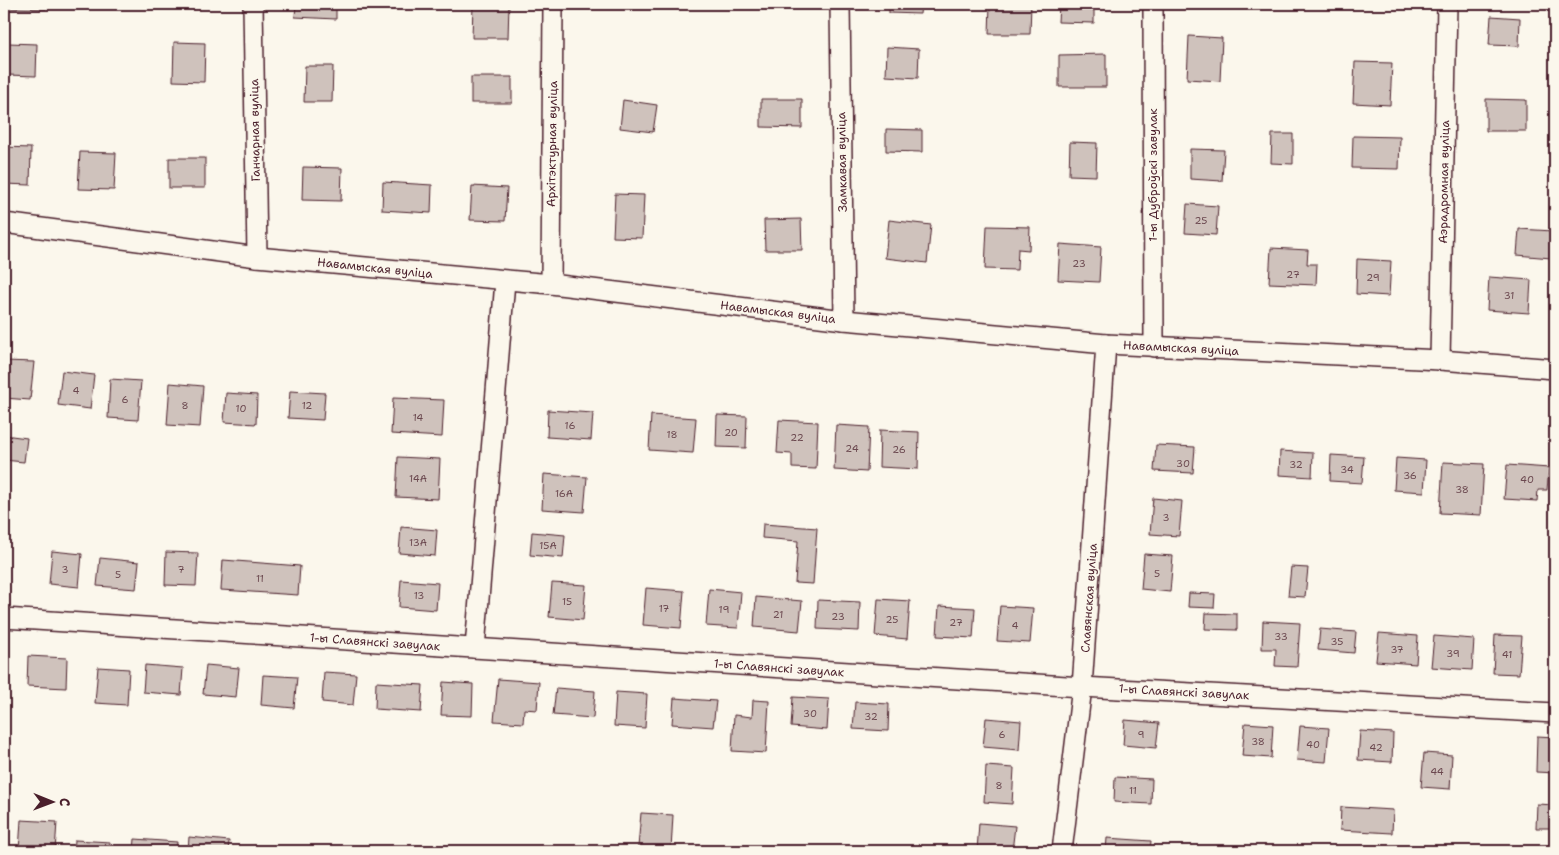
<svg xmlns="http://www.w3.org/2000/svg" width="1559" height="855" font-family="'Shantell Sans',sans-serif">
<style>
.building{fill:#cfc2bc;stroke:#4a1f2b}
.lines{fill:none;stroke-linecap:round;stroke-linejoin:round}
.minor-casing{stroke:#4a1f2b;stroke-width:22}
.minor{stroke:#fbf7ec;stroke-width:19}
.labels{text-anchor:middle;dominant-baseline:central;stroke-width:4;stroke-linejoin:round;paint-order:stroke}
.number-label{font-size:10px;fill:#6b484f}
.street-label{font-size:12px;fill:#4a1f2b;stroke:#fbf7ec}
</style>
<rect width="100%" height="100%" fill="#fbf7ec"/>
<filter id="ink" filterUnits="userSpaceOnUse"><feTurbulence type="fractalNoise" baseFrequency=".02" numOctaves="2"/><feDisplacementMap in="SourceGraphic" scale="10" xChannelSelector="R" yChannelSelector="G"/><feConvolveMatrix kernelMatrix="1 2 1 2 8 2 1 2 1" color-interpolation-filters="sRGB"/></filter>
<g filter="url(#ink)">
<g class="building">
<polygon points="5,4 46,4 46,9 5,8"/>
<polygon points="296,4 336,4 336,19 295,17"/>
<polygon points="473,4 509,4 508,38 472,38"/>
<polygon points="889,4 921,4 920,14 889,13"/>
<polygon points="990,4 1031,4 1030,34 989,34"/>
<polygon points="1059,4 1094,4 1094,23 1058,22"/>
<polygon points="1491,16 1520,18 1519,46 1489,45"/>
<polygon points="1189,36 1222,38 1220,81 1187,79"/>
<polygon points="174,42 205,43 204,82 173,81"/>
<polygon points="8,43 37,44 36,76 8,75"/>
<polygon points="887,47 919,49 918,78 886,76"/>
<polygon points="1106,54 1106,87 1059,87 1059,55"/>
<polygon points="1355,62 1392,63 1390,105 1353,103"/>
<polygon points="305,66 333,66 332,102 304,102"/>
<rect x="471" y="77" width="41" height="26"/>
<polygon points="761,99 802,99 802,128 761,127"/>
<polygon points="1486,99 1526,100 1526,131 1486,131"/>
<polygon points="623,100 657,105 653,132 620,128"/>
<polygon points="886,129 922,130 922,152 886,151"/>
<polygon points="1272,134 1293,134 1293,164 1271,163"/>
<polygon points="1353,136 1400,137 1399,169 1352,168"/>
<polygon points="1070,142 1097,143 1096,176 1069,175"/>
<polygon points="4,147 31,148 30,185 4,184"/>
<polygon points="1190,149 1224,150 1222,181 1190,179"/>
<polygon points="80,152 116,153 114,190 78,189"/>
<rect x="169" y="158" width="36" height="30"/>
<polygon points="303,167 342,168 341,201 302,200"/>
<polygon points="383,182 432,185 431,213 382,210"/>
<polygon points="472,186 507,188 505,221 470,220"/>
<polygon points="615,194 644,195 642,238 613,237"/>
<polygon points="1187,204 1218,206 1216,235 1185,233"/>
<polygon points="801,219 802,250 765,250 764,220"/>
<polygon points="889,220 931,225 927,263 885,258"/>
<polygon points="987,226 1030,227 1029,250 1018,249 1017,270 985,269"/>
<polygon points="1519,229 1553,231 1551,258 1517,255"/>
<polygon points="1060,244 1101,247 1099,282 1058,280"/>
<polygon points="1271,248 1308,250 1307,264 1317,264 1316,285 1269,283"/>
<polygon points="1357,259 1391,261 1389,296 1356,294"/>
<polygon points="1489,277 1531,280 1529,313 1487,310"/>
<polygon points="4,361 34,362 30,400 4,398"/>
<polygon points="62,371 94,375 90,409 58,405"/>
<polygon points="110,379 141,381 138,420 108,418"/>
<polygon points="170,383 203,386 200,427 167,425"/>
<polygon points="290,391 325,393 323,420 288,418"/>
<polygon points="226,393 257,395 256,424 224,422"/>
<polygon points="393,398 444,400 442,437 391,434"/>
<polygon points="548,410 593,413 591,440 547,437"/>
<polygon points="651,415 696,418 693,453 649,450"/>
<polygon points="717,415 747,416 746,448 716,447"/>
<polygon points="779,420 818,422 816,469 792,468 792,454 777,453"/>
<polygon points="836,425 869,427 867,472 834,470"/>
<polygon points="880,430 919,432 918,469 879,467"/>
<polygon points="4,435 27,438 24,462 4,460"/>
<polygon points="1156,445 1195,447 1193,473 1154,471"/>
<polygon points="1280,451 1313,453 1312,477 1279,475"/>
<polygon points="1331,455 1364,457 1362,483 1330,481"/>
<polygon points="398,457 440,459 438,499 396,497"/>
<polygon points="1396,458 1426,460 1424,492 1394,490"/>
<polygon points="1443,462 1484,464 1481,515 1440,513"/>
<polygon points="1507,465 1549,468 1547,490 1538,490 1537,501 1504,499"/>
<polygon points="544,474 587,477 584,512 542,509"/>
<polygon points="1153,498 1182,501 1179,536 1150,534"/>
<polygon points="763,524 817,528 813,584 795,583 798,541 762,538"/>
<polygon points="401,527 437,530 435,556 399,553"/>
<polygon points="532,532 565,535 563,558 530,555"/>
<polygon points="52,551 82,554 79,587 49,584"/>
<polygon points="166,552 198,553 196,586 165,585"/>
<polygon points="1144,554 1173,556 1170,592 1141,589"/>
<polygon points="100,558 139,562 136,589 97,586"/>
<polygon points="223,560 300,566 298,595 221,590"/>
<polygon points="1291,567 1308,568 1305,597 1288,596"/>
<polygon points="401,580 438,583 436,610 399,607"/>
<polygon points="552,583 586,585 583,620 549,617"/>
<polygon points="646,588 684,591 681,628 643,625"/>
<polygon points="709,589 741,592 738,628 706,626"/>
<polygon points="1189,593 1215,594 1214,608 1188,607"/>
<polygon points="756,597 802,601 799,631 754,627"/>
<polygon points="878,599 910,601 907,639 875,636"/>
<polygon points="818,600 860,602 859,631 817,629"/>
<polygon points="939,606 975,608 973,638 937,636"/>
<polygon points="1000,606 1033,608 1030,643 997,641"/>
<polygon points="1206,613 1237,614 1237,630 1205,629"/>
<polygon points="1263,621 1300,623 1297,667 1275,666 1276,649 1262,649"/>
<polygon points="1320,629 1356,632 1354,653 1318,650"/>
<polygon points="1379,633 1418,636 1416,664 1376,661"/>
<polygon points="1495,635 1522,636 1519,674 1493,673"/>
<polygon points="1434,636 1474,639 1472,670 1431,667"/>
<polygon points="28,656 67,658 66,688 27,686"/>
<polygon points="145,665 183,668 181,695 143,692"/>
<polygon points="206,665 239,668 236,697 203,694"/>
<polygon points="98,667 129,669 127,705 95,703"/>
<polygon points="324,672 356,674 353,705 322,702"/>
<polygon points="263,675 297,677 294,708 261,705"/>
<polygon points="498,679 539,682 537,710 524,709 523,723 494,721"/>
<polygon points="376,682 423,685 421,712 375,709"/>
<polygon points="443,682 473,684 472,716 441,715"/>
<polygon points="556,688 595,691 593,718 553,715"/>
<polygon points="616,692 647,694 645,728 614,726"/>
<polygon points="793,697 829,699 827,730 791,727"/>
<polygon points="674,698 716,701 713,727 672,724"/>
<polygon points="753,700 769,701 766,753 732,751 734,715 752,717"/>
<polygon points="855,702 889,704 888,731 853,729"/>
<polygon points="986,718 1021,721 1019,750 983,747"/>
<polygon points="1125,720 1159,723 1156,748 1123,745"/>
<polygon points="1245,723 1273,725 1271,758 1242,756"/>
<polygon points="1300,726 1329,728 1326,762 1297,760"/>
<polygon points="1360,731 1393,733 1392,762 1358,760"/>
<polygon points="1537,736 1555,737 1555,773 1536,772"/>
<polygon points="1424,753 1452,755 1450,789 1421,787"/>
<polygon points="986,766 1014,768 1012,804 984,802"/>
<polygon points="1115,777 1152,779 1151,804 1114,802"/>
<polygon points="1537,804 1555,805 1555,828 1536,828"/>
<polygon points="1341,807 1393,810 1392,833 1340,830"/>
<polygon points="641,813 673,815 671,850 638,847"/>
<polygon points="21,820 57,822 55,851 19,851"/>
<polygon points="979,823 1015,826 1012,851 977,851"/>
<polygon points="189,837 229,841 228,851 188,851"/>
<polygon points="1107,838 1151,841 1150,851 1106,851"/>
<polygon points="135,839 177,842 176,851 134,851"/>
<polygon points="75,840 110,842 109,851 74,851"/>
</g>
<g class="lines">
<defs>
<g id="minor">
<polyline points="253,4 257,257"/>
<polyline points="840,4 844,320"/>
<polyline points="1153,4 1154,347"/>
<polyline points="4,223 257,257 551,284 844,320 1106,344 1440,360 1555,369"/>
<polyline points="551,284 553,4"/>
<polyline points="1440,360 1447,4"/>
<polyline points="4,618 1082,687 1555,713"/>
<polyline points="475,648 505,281"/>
<polyline points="1062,851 1082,687 1106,344"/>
</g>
</defs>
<use href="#minor" class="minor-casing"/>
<use href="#minor" class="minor"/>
</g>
</g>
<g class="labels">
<g class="number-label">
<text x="1201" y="220">25</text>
<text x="1079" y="263">23</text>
<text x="1293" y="274">27</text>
<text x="1373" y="277">29</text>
<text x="1509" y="295">31</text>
<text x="76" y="390">4</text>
<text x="125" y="399">6</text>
<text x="185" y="405">8</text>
<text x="307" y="405">12</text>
<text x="241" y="408">10</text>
<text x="418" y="417">14</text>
<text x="570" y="425">16</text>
<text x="731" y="432">20</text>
<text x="672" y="434">18</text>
<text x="797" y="437">22</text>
<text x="852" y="448">24</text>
<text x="899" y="449">26</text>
<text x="1183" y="463">30</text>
<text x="1296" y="464">32</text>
<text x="1347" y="469">34</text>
<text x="1410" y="475">36</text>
<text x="418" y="478">14А</text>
<text x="1527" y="479">40</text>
<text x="1462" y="489">38</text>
<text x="564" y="493">16А</text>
<text x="1166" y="517">3</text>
<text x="418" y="542">13А</text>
<text x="548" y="545">15А</text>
<text x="65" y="569">3</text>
<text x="181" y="569">7</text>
<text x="1157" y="573">5</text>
<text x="118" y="574">5</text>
<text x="260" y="578">11</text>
<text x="419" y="595">13</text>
<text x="567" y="601">15</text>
<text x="664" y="608">17</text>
<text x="724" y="609">19</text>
<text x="778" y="614">21</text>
<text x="838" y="616">23</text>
<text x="892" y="619">25</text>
<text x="956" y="622">27</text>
<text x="1015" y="625">4</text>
<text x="1281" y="636">33</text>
<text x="1337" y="641">35</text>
<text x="1397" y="649">37</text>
<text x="1453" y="653">39</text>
<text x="1507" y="654">41</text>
<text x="810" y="713">30</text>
<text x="871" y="716">32</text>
<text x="1002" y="734">6</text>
<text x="1141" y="734">9</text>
<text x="1258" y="741">38</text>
<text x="1313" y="744">40</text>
<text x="1376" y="747">42</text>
<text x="1437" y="771">44</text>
<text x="999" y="785">8</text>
<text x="1133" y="790">11</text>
</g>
<g class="street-label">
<text transform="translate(255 130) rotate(-91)">Ганчарная вуліца</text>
<text transform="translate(552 144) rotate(-89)">Архітэктурная вуліца</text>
<text transform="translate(842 162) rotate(-91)">Замкавая вуліца</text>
<text transform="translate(1153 175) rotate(-90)">1-ы Дуброўскі завулак</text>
<text transform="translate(1444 182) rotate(-89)">Аэрадромная вуліца</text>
<text transform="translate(375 268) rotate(6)">Навамыская вуліца</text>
<text transform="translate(778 312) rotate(7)">Навамыская вуліца</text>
<text transform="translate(1181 348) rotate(3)">Навамыская вуліца</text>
<text transform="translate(1089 598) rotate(-86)">Славянская вуліца</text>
<text transform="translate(375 642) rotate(4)">1-ы Славянскі завулак</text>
<text transform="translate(779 668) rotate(4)">1-ы Славянскі завулак</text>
<text transform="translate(1184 692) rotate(3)">1-ы Славянскі завулак</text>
</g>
</g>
<rect width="1559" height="855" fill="none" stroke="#fbf7ec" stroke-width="20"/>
<rect x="10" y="10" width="1539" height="835" fill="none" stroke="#4a1f2b" stroke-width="2" filter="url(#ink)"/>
<g transform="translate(52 802) rotate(91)" stroke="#fbf7ec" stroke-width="4" paint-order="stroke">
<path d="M0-4L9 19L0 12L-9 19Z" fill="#4a1f2b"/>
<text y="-8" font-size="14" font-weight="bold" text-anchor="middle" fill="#4a1f2b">С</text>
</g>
</svg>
